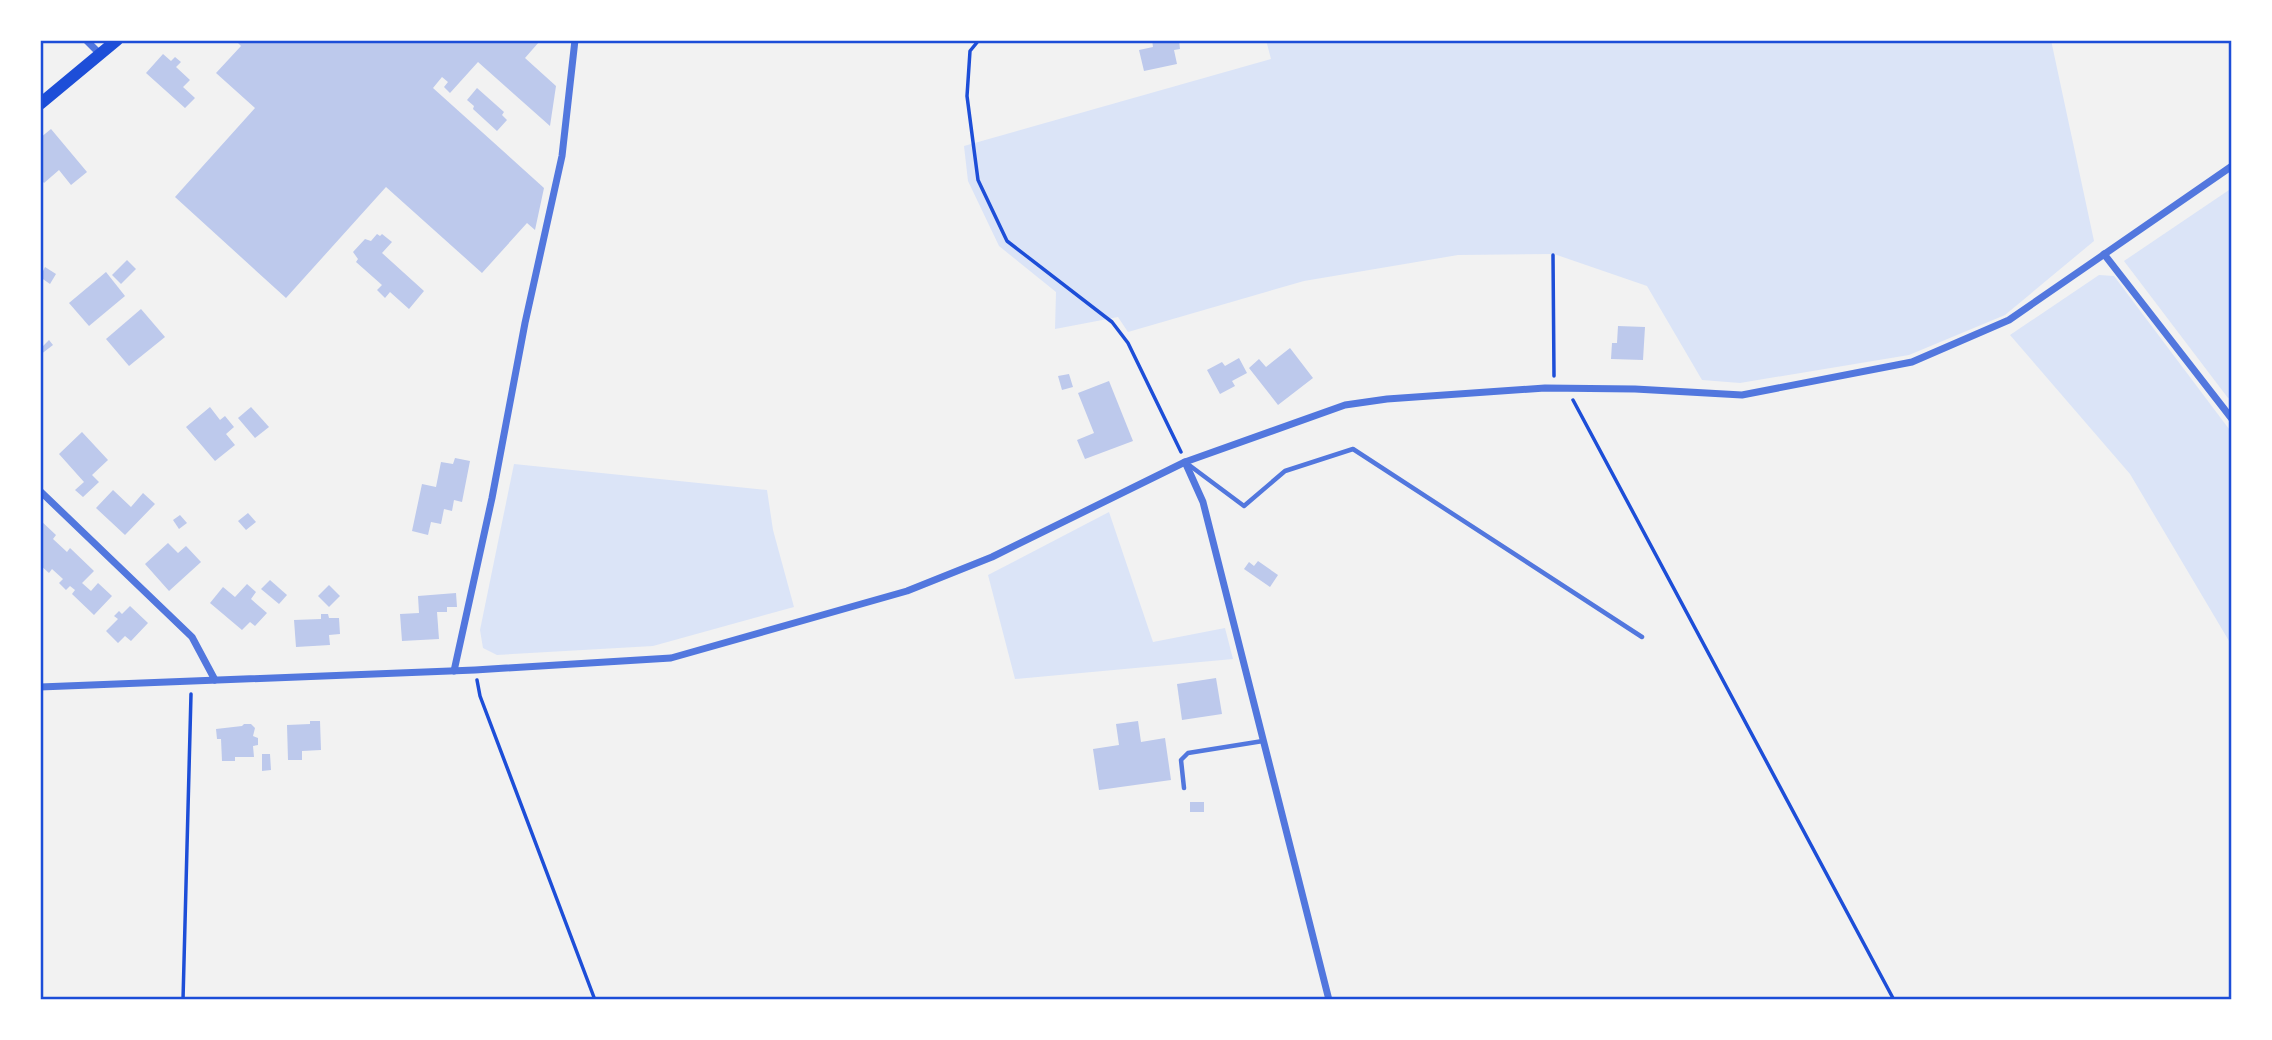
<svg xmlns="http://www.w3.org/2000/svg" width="2272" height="1040" font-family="Barlow,sans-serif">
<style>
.green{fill:#dbe4f7}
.building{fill:#bdc9ec}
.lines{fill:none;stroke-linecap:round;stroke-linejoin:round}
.path{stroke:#1d4ed8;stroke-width:3.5}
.service{stroke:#5277de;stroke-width:4.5}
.minor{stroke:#5277de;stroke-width:7}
.secondary{stroke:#1d4ed8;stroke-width:12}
.neatline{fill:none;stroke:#1d4ed8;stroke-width:2.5}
</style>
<rect width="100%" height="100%" fill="#f2f2f2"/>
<g class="green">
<polygon points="1266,40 2051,40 2094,241 2005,315 1909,355 1740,383 1702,380 1647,286 1554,254 1458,255 1304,281 1128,332 1118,317 1055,329 1056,292 999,246 968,181 964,146 1271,59"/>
<polygon points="2232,188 2232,397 2228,398 2124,261"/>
<polygon points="2099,275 2114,276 2232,433 2232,646 2130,474 2010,335"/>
<polygon points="514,464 767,490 773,530 794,607 653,646 497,655 483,648 480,630"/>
<polygon points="1109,512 1153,642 1225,628 1233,659 1015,679 988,575"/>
</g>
<g class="building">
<polygon points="239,40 537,40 539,42 525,58 556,86 550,126 478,62 450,93 444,87 448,82 442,77 433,88 544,188 535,230 527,223 482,273 386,187 286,298 175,197 255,108 216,73 241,46 237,42"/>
<polygon points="1152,40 1179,40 1180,49 1174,50 1177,64 1144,71 1139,50 1153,47"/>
<polygon points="163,54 171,61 175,57 181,62 176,67 190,80 183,87 195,98 185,108 146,73"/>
<polygon points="477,88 504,112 502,115 507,120 497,131 473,109 474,106 467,100"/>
<polygon points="51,129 87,172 71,185 59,170 44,183 40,178 40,138"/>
<polygon points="377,234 380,236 382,234 392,242 382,253 424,291 409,309 390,292 385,298 377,290 382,285 356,262 358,259 353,252 365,239 371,241"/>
<polygon points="127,260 136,269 121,284 112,275"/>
<polygon points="45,267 56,274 50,284 40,277"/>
<polygon points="106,272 125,296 89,326 69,303"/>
<polygon points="141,309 165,337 129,366 106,339"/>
<polygon points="1618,326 1645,327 1643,360 1611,359 1612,343 1617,343"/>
<polygon points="49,340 53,345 40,355 40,346 42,347"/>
<polygon points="1290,348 1313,378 1278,405 1249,368 1259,359 1266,367"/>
<polygon points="1239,358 1247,373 1232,381 1235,386 1220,394 1207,370 1222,362 1225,366"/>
<polygon points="1069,374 1073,387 1062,390 1058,376"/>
<polygon points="1109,381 1133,441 1085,459 1077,440 1094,433 1078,393"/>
<polygon points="210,407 220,420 225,416 234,427 226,434 235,445 215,461 186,427"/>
<polygon points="251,407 269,427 255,438 238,418"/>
<polygon points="82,432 108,460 92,475 99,482 83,497 75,490 84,482 59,454"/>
<polygon points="455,458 470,461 462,502 454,500 452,511 444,509 441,524 431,522 428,535 412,531 422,484 436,487 441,462 453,464"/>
<polygon points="113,490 131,507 143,493 155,504 125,535 96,508"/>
<polygon points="248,513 256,522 246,530 238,521"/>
<polygon points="180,515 187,523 179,529 173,520"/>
<polygon points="40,520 56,535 53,539 67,552 70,548 94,571 82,583 91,591 98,583 112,596 94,615 72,594 75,590 70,586 66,590 59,583 63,579 52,569 49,573 40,565"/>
<polygon points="168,543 178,553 186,546 201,562 169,591 145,564"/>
<polygon points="1258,561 1278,575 1270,587 1244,569 1249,562 1254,566"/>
<polygon points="270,580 287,595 279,604 261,589"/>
<polygon points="247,584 256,592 251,599 267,613 255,626 250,622 242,630 210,603 223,587 235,597"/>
<polygon points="329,585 340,596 329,607 318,596"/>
<polygon points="456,593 457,607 447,607 447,612 437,612 439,639 402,641 400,614 419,613 418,596"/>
<polygon points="130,606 148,623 131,641 125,636 118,643 106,631 118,619 114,616 119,611 122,614"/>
<polygon points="321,614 328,614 329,618 339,618 340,634 329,635 330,645 296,647 294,620 321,619"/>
<polygon points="1216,678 1222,714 1182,720 1177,684"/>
<polygon points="310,721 320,721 321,750 302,751 302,760 288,760 287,725 310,724"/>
<polygon points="1138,721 1141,742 1165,738 1171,780 1099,790 1093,749 1119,745 1116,724"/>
<polygon points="244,724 251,724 255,728 253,736 258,738 258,745 253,746 254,757 235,757 235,761 222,761 221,739 217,739 216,729 242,726"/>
<polygon points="262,754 270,754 271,770 262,771"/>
<rect x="1190" y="802" width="14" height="10"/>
</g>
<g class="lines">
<g class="path">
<polyline points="979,40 970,51 967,96 978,180 1007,241 1112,322 1128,343 1181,452"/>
<polyline points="1553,255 1554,376"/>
<polyline points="1573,400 1894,1000"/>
<polyline points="477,680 480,696 595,1000"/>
<polyline points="183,1000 191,694"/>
</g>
<g class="service">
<polyline points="1189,465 1244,506 1285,471 1353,449 1642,637"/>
<polyline points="1184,788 1181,760 1188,753 1263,741"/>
</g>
<g class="minor">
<polyline points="86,40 100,54"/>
<polyline points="2104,254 2232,419"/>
<polyline points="1185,462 1203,502 1329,1000"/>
<polyline points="40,491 192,637 215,680"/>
<polyline points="454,671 492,498 525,323 562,156 575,40"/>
<polyline points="40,687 475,670 671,658 907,591 992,557 1185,462 1345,405 1387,399 1545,388 1635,389 1742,395 1912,362 2009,320 2232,166"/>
</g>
<polyline class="secondary" points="40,104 117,40"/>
</g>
<rect width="2272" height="1040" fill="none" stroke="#ffffff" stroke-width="84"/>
<rect x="42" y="42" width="2188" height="956" class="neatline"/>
</svg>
